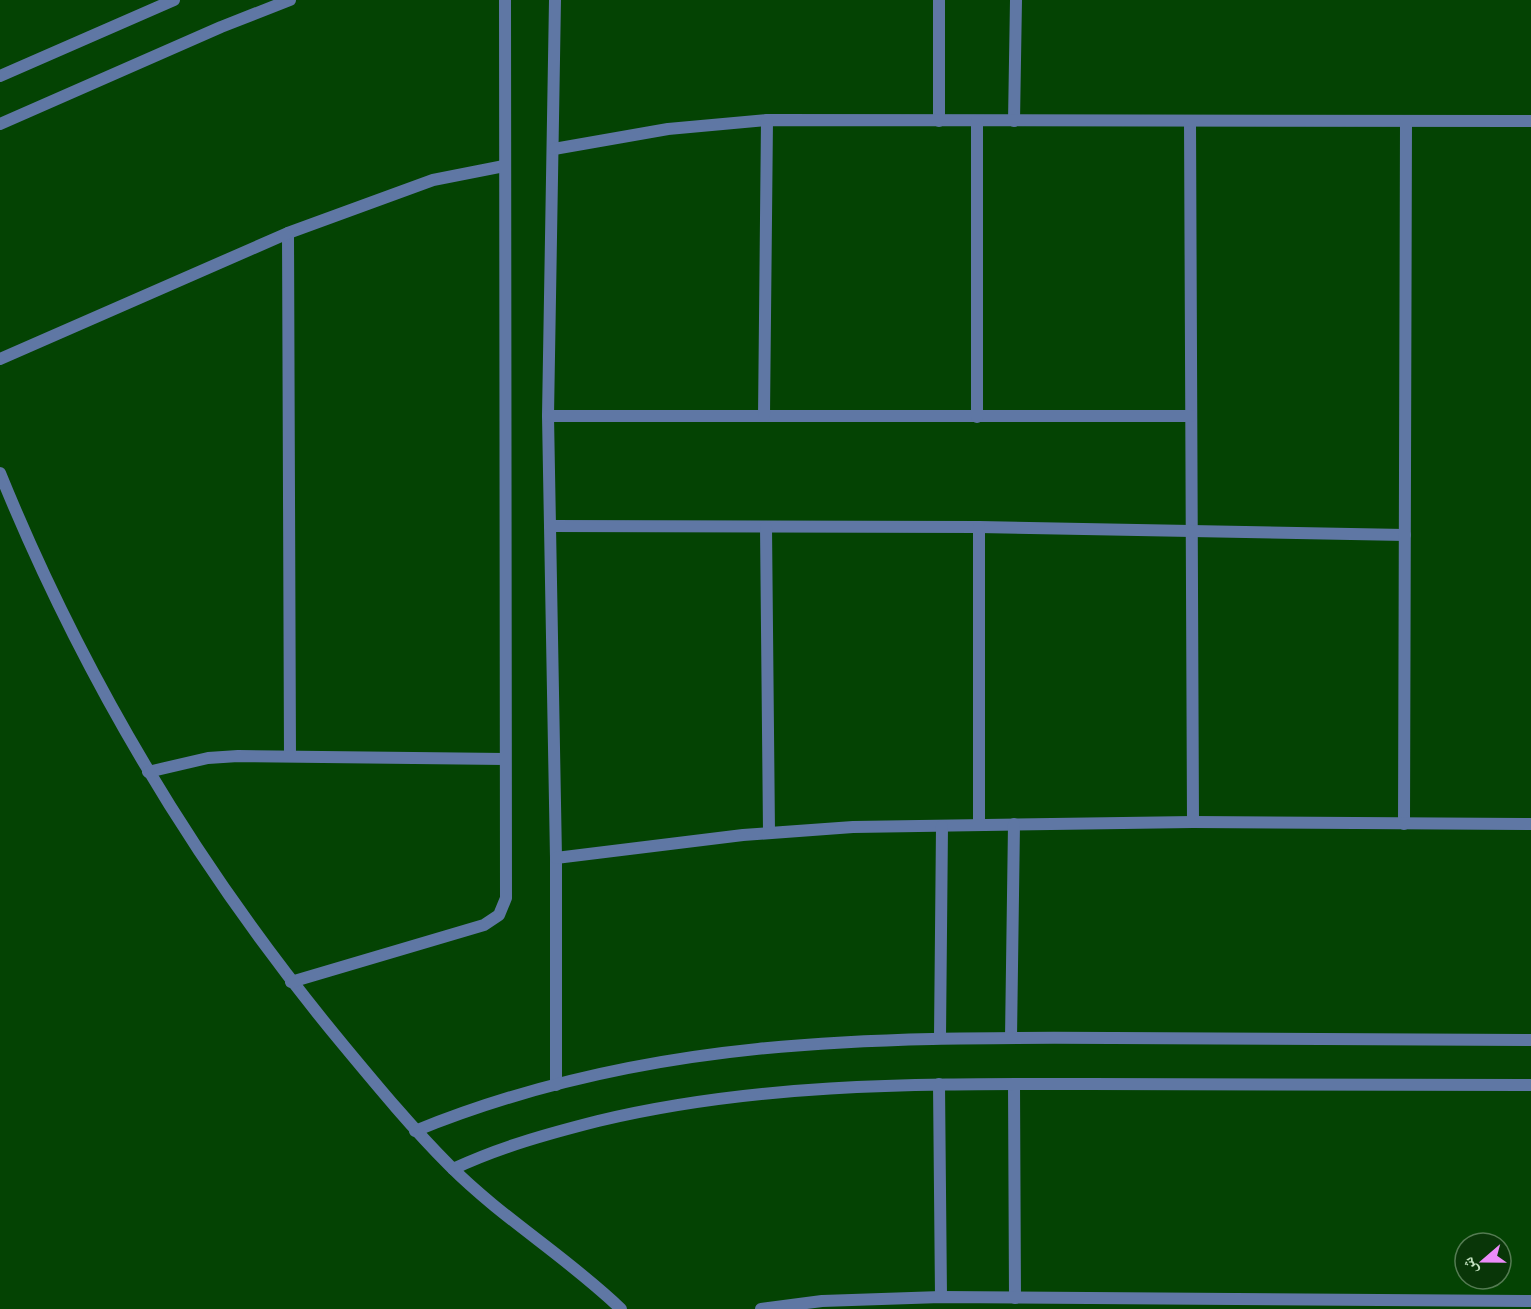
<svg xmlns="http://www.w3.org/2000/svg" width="1531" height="1309" font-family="Cabin,'Noto Naskh Arabic',sans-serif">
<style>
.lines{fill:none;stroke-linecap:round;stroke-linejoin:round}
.minor{stroke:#5f77a4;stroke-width:12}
</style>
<rect width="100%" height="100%" fill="#044303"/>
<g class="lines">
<g class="minor">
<polyline points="555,0 548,416 556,858 556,1085"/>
<polyline points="0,76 174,0"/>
<polyline points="939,121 939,0"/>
<polyline points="1014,121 1016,0"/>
<polyline points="1190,121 1193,822"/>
<polyline points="0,124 221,27 290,0"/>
<polyline points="554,149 668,129 767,120 1531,121"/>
<polyline points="288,233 290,756"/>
<polyline points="0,359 288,233 433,180 504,166"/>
<polyline points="548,416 1191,416"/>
<polyline points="764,416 767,120"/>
<polyline points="977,417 977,121"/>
<path d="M0,473C85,682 201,874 345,1047C379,1088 413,1129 450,1166C503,1219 567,1257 621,1309"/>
<polyline points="550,526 979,527 1405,535"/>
<polyline points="766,527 769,832"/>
<polyline points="979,527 979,825"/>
<polyline points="148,772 208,758 238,756 505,759"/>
<polyline points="1404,824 1406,121"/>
<polyline points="556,858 743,835 853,827 1193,822 1531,824"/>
<polyline points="291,982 484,925 499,915 506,898 505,0"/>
<polyline points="940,1037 942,826"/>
<polyline points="1011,1038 1014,824"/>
<polyline points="939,1084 941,1297"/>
<polyline points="1014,1084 1015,1298"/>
<path d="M415,1131C645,1037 868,1037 1112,1038C1251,1039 1391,1040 1531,1040"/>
<path d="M453,1169C500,1147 547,1134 598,1121C761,1082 921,1084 1088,1084C1235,1085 1383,1085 1531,1085"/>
<polyline points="761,1309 822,1301 941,1297 1531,1301"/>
</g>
</g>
<g transform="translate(1483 1261) rotate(250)"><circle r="28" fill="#093608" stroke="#547b52" stroke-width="1.5"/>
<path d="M0-4.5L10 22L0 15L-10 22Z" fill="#ed8cfa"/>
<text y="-9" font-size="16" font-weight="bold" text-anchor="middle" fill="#c4e2c1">ش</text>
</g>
</svg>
